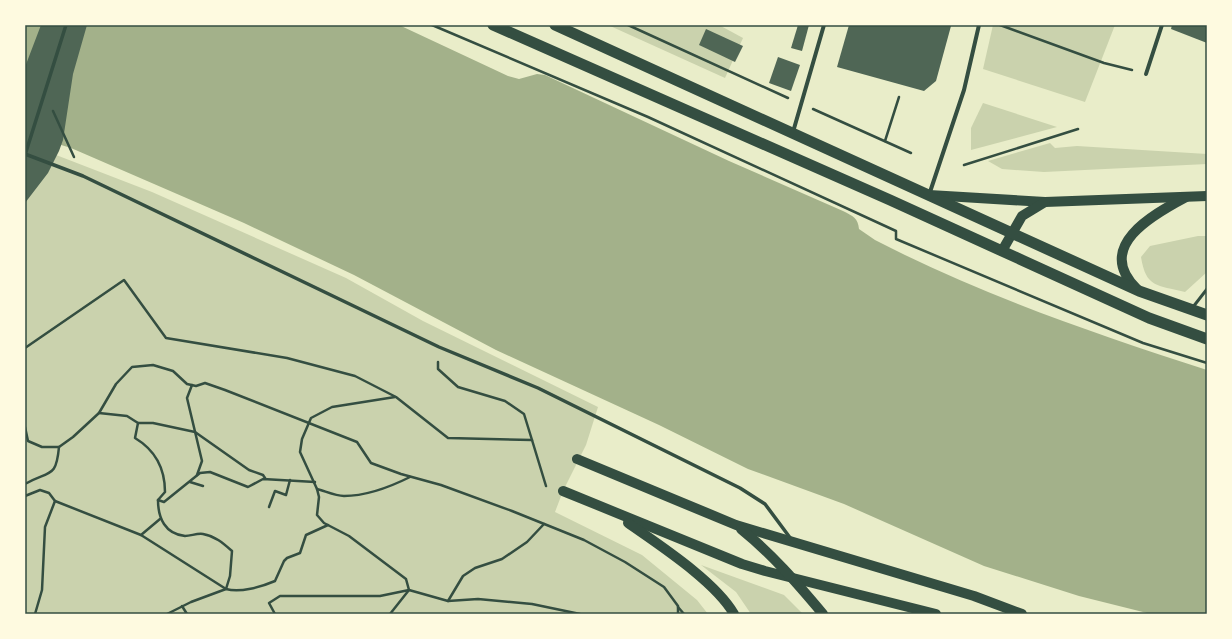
<svg xmlns="http://www.w3.org/2000/svg" width="1232" height="639" font-family="Rubik,sans-serif">
<style>
.green{fill:#cad2ad}
.water{fill:#a3b18a}
.building{fill:#4f6655}
.lines{fill:none;stroke-linecap:round;stroke-linejoin:round}
.path{stroke:#344e41;stroke-width:2.5}
.service{stroke:#344e41;stroke-width:3}
.pedestrian{stroke:#344e41;stroke-width:3.5}
.minor{stroke:#344e41;stroke-width:4}
.primary{stroke:#344e41;stroke-width:10}
.trunk{stroke:#344e41;stroke-width:11}
.neatline{fill:none;stroke:#344e41;stroke-width:1.5}
</style>
<rect width="100%" height="100%" fill="#e9edc9"/>
<g class="green">
<polygon points="608,25 719,25 743,38 725,78"/>
<polygon points="993,25 1115,25 1085,102 983,69"/>
<polygon points="983,103 1057,127 971,150 971,128"/>
<polygon points="25,143 152,192 346,278 423,321 598,407 586,445 563,491 555,512 642,555 697,600 708,614 25,614"/>
<polygon points="1050,143 1055,148 1077,146 1207,154 1207,164 1044,172 1002,169 988,161"/>
<path d="M1198,236H1207V272L1185,292C1157,285 1146,288 1141,257L1150,246Z"/>
<polygon points="701,565 784,595 803,614 751,614 736,592"/>
</g>
<path class="water" d="M25,25H399L508,76L519,79L537,74L545,75L729,161L843,211C853,216 858,218 859,229L875,240C979,294 1095,334 1207,370V614H1151L1079,596L984,566L844,504L748,469L659,425L496,350L354,275L244,223L71,148L25,134Z"/>
<g class="building">
<polygon points="41,25 87,25 73,74 63,140 59,151 48,173 25,203 25,67"/>
<polygon points="798,25 809,25 802,51 791,48"/>
<polygon points="849,25 951,26 936,81 924,91 837,67"/>
<polygon points="1172,25 1207,25 1207,43 1171,29"/>
<polygon points="706,29 743,46 735,62 699,45"/>
<polygon points="778,57 800,65 791,91 769,83"/>
</g>
<g class="lines">
<g class="path">
<polyline points="432,25 648,117 896,231 896,239 1143,343 1207,363"/>
<polyline points="628,25 788,98"/>
<polyline points="1000,25 1104,63 1132,70"/>
<polyline points="813,109 911,153"/>
<polyline points="53,111 74,157"/>
<polyline points="885,141 899,97"/>
<polyline points="964,165 1078,129"/>
<polyline points="25,348 124,280 166,338 287,358 355,376 396,397 448,438 532,440 546,486"/>
<polyline points="438,362 438,369 458,387 505,401 524,414 532,440"/>
<polyline points="192,385 187,398 202,461 197,475"/>
<polyline points="395,397 332,407 311,418 302,439 300,452 317,489 319,497 317,515 324,523 349,536 406,579 409,590 448,601 478,599 532,604 580,614"/>
<path d="M99,413L127,416L138,423L135,438C155,450 165,469 165,492L158,500C158,518 165,534 185,536C191,536 197,533 203,534C215,536 223,543 232,551L230,576L226,589L191,602L167,614"/>
<polyline points="138,423 153,423 195,432 249,470 263,475 265,478"/>
<polyline points="25,427 28,441 42,447 59,447 73,437 99,413 116,384 132,367 153,365 173,371 187,384 196,386 205,383 225,390 357,442 371,463 401,474 441,485 512,511 584,540 625,562 664,587 678,606 678,614"/>
<polyline points="190,482 203,486"/>
<path d="M25,484C50,470 56,479 59,447"/>
<path d="M317,489C325,491 335,496 344,496C367,496 390,487 410,477"/>
<polyline points="25,496 40,490 49,493 55,501 45,527 42,590 35,614"/>
<polyline points="158,500 164,502 200,473 210,472 248,487 263,479 315,482"/>
<polyline points="55,501 141,535 160,519"/>
<polyline points="269,507 275,491 286,495 290,480"/>
<path d="M141,535L226,589C240,593 261,587 275,581L284,561L287,558L300,553L306,535L328,525"/>
<polyline points="448,601 463,576 475,568 502,559 527,542 544,524"/>
<polyline points="182,606 187,614"/>
<polyline points="678,607 684,614"/>
<polyline points="275,614 269,603 280,596 380,596 409,590"/>
<polyline points="390,614 409,590"/>
</g>
<polyline class="service" points="1193,307 1207,289"/>
<g class="pedestrian">
<polyline points="25,154 83,176 439,347 538,388 740,488 765,504 791,539"/>
<polyline points="25,155 66,25"/>
</g>
<g class="minor">
<polyline points="1146,74 1162,25"/>
<polyline points="793,132 824,25"/>
<polyline points="929,195 964,90 979,25"/>
</g>
<g class="primary">
<polyline points="929,195 1045,202 1207,196"/>
<polyline points="1002,251 1022,216 1045,202"/>
<path d="M1137,289C1094,247 1152,215 1186,197"/>
<polyline points="577,459 736,525 974,596 1022,614"/>
<polyline points="563,491 742,564 765,571 936,614"/>
<path d="M628,523C659,545 715,581 734,614"/>
<path d="M741,529C772,554 797,583 823,614"/>
</g>
<g class="trunk">
<polyline points="493,25 890,200 1149,318 1207,339"/>
<polyline points="555,25 1139,291 1207,315"/>
</g>
</g>
<rect width="1232" height="639" fill="none" stroke="#fefae0" stroke-width="52"/>
<rect x="26" y="26" width="1180" height="587" class="neatline"/>
</svg>
